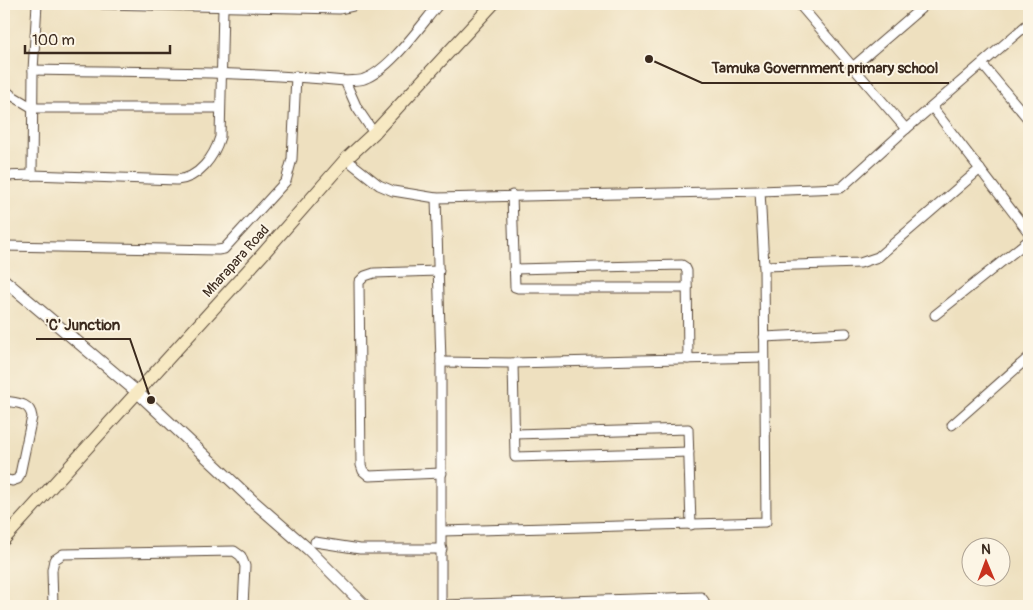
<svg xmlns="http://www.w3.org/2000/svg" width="1033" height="610" font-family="Pangolin,sans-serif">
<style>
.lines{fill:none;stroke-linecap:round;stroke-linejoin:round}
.minor-casing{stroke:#564536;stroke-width:11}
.tertiary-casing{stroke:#564536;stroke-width:13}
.secondary-casing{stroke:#564536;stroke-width:14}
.minor{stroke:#fff;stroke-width:9}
.tertiary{stroke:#fff;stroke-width:11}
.secondary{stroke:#f7e9c3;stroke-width:12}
.labels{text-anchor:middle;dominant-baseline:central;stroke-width:4;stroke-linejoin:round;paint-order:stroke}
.street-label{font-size:14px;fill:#3b2a1e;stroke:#fcf5e5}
.leader{fill:none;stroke:#3b2a1e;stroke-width:2}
.callout-dot{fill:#3b2a1e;stroke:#fcf5e5;stroke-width:2}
.callout-label{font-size:15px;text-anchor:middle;font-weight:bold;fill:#3b2a1e;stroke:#fcf5e5;stroke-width:4;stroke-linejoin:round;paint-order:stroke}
</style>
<rect width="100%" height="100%" fill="#fcf5e5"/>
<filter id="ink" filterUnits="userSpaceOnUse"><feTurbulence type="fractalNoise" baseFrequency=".02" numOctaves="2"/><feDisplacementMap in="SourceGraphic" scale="10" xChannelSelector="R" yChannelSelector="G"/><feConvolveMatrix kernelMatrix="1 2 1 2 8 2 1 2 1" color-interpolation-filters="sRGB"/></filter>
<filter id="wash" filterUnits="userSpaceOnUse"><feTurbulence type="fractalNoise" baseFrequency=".0096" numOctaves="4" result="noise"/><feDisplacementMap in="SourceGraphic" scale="20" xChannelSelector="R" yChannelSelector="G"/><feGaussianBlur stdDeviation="1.12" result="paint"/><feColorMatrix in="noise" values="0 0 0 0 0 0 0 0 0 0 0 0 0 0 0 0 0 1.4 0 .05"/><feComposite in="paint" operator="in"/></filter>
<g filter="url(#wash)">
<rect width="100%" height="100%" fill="#eee0bf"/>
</g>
<g filter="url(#ink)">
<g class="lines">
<defs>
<g id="minor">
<polyline points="102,4 339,9 353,6 354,4"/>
<polyline points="799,4 906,129"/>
<polyline points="982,64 1029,120"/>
<polyline points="854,66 926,4"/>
<path d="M33,70C137,72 241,71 345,81L357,108L374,133"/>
<path d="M345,81C351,80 359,81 364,79C390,70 421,25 439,4"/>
<polyline points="4,89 11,95 33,108 220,108"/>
<polyline points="932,107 1029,233"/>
<polyline points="346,159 379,185 393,191 436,198 760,191 841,188 906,129 1029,23"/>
<polyline points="32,175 33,70 37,4"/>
<path d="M4,176L32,175L177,180C199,178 214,157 220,137L223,8"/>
<polyline points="512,195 515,287 518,288 687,288"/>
<polyline points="436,198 441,362 441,605 701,597 704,601 703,606"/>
<polyline points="4,246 218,250 224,249 286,181 292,159 296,76"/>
<polyline points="764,266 860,263 878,257 980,169"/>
<polyline points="514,269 682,265 685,267 687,271 688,359"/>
<polyline points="439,271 374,273 365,276 359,282 361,465 363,471 369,476 442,473"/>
<polyline points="935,315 1029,240"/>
<polyline points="764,337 846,333"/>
<polyline points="441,362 513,363 764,357"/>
<polyline points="513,363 515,457 689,452"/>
<path d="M4,401C16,403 30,402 32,417L20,474L18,479L12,481L4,479"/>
<polyline points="952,425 1029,357"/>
<polyline points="515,434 688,429 691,525"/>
<polyline points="442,531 766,522 764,266 760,191"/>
<polyline points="315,542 360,549 442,549"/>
<polyline points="53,606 52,570 54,560 63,554 234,551 241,556 245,566 243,606"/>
</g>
<polyline id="tertiary" points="4,280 137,392 253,501 308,549 365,606"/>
<polyline id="secondary" points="4,539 262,255 346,159 374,133 493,4"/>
</defs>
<use href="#minor" class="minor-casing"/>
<use href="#tertiary" class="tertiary-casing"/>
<use href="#secondary" class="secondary-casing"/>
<use href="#minor" class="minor"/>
<use href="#tertiary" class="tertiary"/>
<use href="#secondary" class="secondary"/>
</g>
</g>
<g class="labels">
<g class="street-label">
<text transform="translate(236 261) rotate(-48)">Mharapara Road</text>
</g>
</g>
<path class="leader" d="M649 59L702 83H949M151 400L130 339H36"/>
<g class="callout-dot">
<circle cx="649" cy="59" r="5"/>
<circle cx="151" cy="400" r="5"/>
</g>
<g class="callout-label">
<text x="825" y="73">Tamuka Government primary school</text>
<text x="83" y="330">'C' Junction</text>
</g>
<rect width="1033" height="610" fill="none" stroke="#fcf5e5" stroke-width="20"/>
<g transform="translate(986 562) rotate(359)"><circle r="24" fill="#fcf5e5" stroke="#afa495"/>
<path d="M0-4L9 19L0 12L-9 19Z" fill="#c8321e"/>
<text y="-8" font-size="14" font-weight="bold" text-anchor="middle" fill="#3b2a1e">N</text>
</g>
<path d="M25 45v8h145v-8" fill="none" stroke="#3b2a1e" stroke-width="2.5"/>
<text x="32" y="45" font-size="15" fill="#3b2a1e" stroke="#fcf5e5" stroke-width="4" paint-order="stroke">100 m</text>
</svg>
